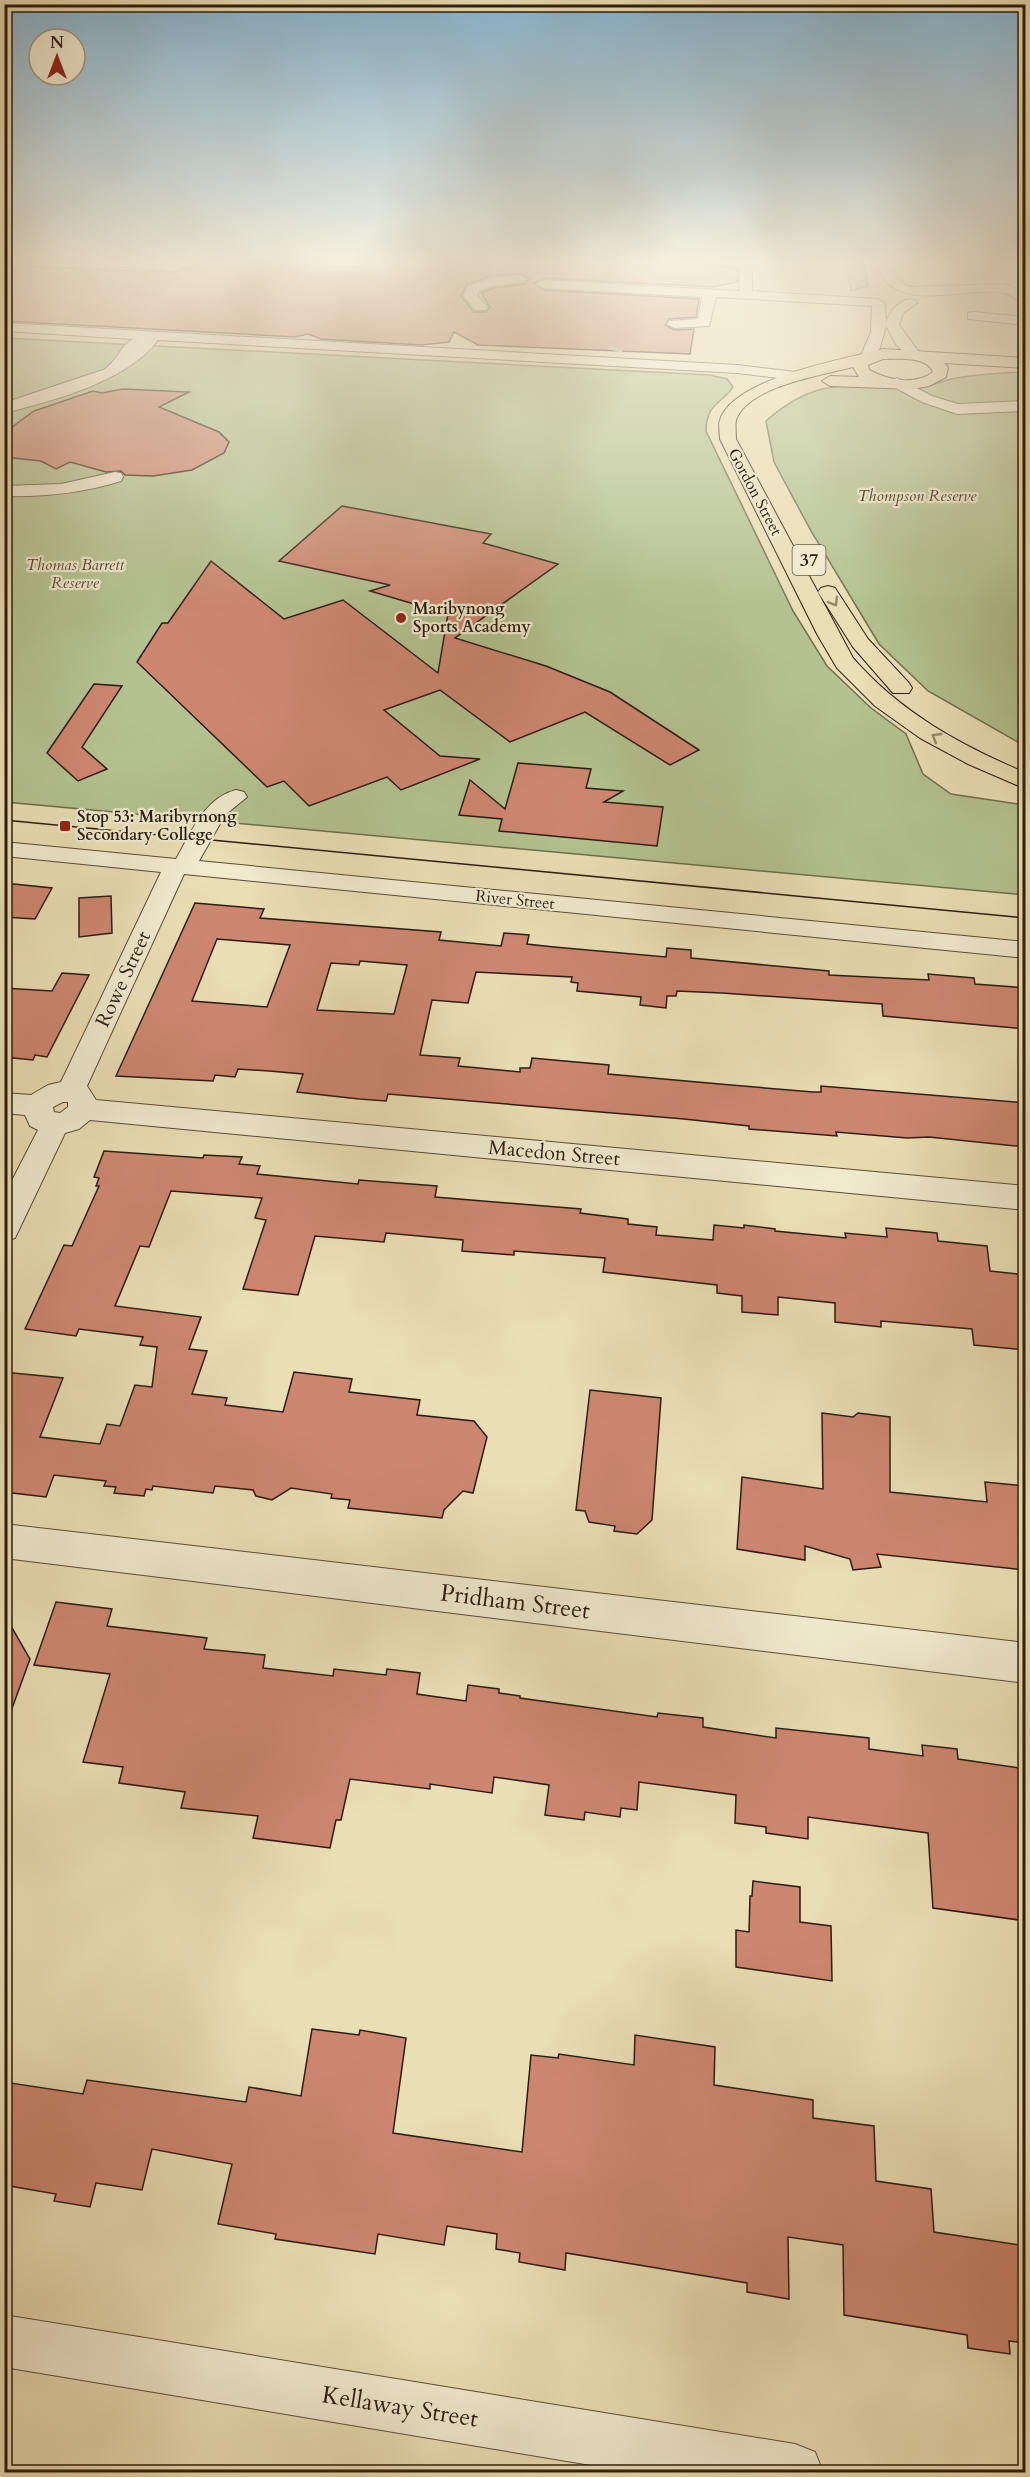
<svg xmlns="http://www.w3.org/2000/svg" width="1030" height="2477" font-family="Cardo,serif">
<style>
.green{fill:#b3c290;stroke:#706f4e;stroke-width:1.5}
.building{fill:#cd8771;stroke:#2c1c0d;stroke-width:1.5;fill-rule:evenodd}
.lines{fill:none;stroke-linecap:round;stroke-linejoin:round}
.minor-tunnel{stroke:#c4b793;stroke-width:14;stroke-dasharray:14 8;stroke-linecap:butt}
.minor-casing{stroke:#5c4c37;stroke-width:2}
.major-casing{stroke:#2c1c0d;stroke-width:2}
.minor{fill:#f1eacf;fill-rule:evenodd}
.major{fill:#eadeb5;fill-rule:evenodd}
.tram{stroke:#2c1c0d;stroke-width:1.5}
.oneway{stroke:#948769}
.poi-dot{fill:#8f2418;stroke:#f1eacf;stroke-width:2}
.labels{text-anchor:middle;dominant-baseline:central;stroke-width:4.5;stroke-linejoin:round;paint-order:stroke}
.far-street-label{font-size:16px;fill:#2c1c0d;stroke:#f1eacf}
.far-park-label{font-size:16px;font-style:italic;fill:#544e34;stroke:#f1eacf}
.far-poi-label{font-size:16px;font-weight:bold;fill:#2c1c0d;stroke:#f1eacf;text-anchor:start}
.shield{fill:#f1eacf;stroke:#675a47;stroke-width:1.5}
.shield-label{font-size:18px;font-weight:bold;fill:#2c1c0d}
.street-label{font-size:20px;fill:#2c1c0d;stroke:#f1eacf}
.near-street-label{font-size:24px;fill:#2c1c0d;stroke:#f1eacf}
</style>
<rect width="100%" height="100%" fill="#eadeb5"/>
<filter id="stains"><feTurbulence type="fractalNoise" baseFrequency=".00333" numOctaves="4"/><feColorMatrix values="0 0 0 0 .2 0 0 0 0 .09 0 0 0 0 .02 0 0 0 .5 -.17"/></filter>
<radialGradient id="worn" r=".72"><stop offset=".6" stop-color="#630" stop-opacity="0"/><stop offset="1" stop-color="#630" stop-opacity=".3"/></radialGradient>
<g class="green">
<polygon points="845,260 863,260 868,286 851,291"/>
<path d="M4,338L710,375L727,379L733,387C723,403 706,403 706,431L793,611L827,666L871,708L906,734L923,774L951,794L1025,805V895L5,802Z"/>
<path d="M1025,372V746L928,691L879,644L811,531L774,462L766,421C823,371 854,390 921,387C932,386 942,381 952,379C976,374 1001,373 1025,372Z"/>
</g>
<g class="building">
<path d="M192,260H267L265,262L359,267L364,260H593L734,267L738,271L737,282L713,287L543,278L534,283L543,290L699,299L696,317L669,319L665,325L674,330L694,329L690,354L478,345L454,332L449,342L421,345L321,339L308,334L295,337L4,321V270L16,271L21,266L175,272L195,266L196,263ZM520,273L529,278L525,284L493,288L481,293L490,307L486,312H474L461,296L467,284L490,276Z"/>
<polygon points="123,389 189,392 159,407 219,432 229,442 224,453 192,470 153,476 125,475 121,471 106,472 70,462 56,469 41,461 4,457 4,433 34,411 93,391 102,393"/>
<polygon points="342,506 491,534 483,543 558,564 455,638 546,666 610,692 699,750 670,765 585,712 510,742 440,690 384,710 440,756 480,759 401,790 387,777 309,806 284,781 267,787 137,662 162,623 168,623 211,561 284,619 343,600 438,673 448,614 370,591 390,585 279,561"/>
<polygon points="94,684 122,686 82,747 107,769 78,781 47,753"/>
<polygon points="518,763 591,769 586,788 623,791 604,802 663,807 657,846 499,831 502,819 459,815 470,780 505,809"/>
<polygon points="4,883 52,888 35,919 4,917"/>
<polygon points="111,896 112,933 79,937 79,898"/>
<path d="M195,903L264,909L260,918L441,932L439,940L501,946L504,933L529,935L527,944L554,947L666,957L667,948L691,950V958L829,971V975L929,980L928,974L974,978L975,984L1026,988V1029L883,1016L882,1004L722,993L677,991L676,996H667L666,1008L640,1005L641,997L577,991L578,983L571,982L572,977L476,972L468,1003L432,1000L420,1055L460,1058L458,1066L520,1072V1068H530L532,1058L609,1065L608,1074L731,1085L813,1092H821V1086L1026,1103V1147L929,1137L907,1138L836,1132L837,1136L749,1129V1126L684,1119L388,1094L386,1101L359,1099L297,1092L303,1074L269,1071L238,1069L235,1077L215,1075L213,1081L116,1076ZM217,939L290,945L267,1007L192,1001ZM360,961L407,965L394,1014L317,1010L331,963L359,965Z"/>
<polygon points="62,973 89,975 47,1057 35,1055 33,1060 4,1057 4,988 52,991"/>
<polygon points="104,1151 203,1158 204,1155 242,1157 239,1164 260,1166 257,1174 358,1184 359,1180 437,1186 435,1197 581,1209 580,1213 628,1219 628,1224 657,1227 656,1235 713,1240 714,1225 744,1228 744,1225 775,1229 775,1231 846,1238 845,1233 887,1237 886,1228 937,1233 938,1241 987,1246 990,1271 1026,1275 1026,1350 974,1345 972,1329 881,1321 881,1327 835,1322 835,1303 778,1297 778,1315 742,1312 742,1296 717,1293 717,1285 603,1272 605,1258 514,1251 514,1255 462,1251 463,1240 386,1233 384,1242 315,1236 298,1295 243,1289 266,1220 255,1218 262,1198 171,1191 149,1247 140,1246 115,1306 201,1317 189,1349 207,1351 192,1394 227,1398 225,1405 283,1412 294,1372 352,1379 349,1392 420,1400 417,1415 474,1421 487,1437 473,1493 463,1491 444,1510 442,1518 348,1508 350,1500 331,1498 332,1494 291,1488 272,1500 256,1496 253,1490 215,1486 213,1493 153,1486 152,1490 146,1489 144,1496 114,1493 116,1487 104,1486 106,1481 54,1475 46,1497 4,1492 4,1372 63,1378 40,1437 100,1444 107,1424 120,1426 135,1385 152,1387 157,1347 140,1345 143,1337 79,1329 76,1336 25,1329 64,1245 72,1246 99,1186 96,1186 99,1178 94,1177"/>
<polygon points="590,1390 661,1398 652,1520 637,1534 614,1531 615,1526 589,1522 585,1511 576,1510"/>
<polygon points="822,1413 853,1417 858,1413 890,1417 890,1492 987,1502 985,1482 1026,1486 1026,1570 877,1554 881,1567 853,1570 850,1559 805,1546 805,1560 737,1549 742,1477 823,1489"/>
<polygon points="56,1602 112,1609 107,1626 207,1638 204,1649 265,1655 263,1668 333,1676 334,1669 386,1675 387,1669 420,1673 417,1694 466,1701 468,1685 499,1689 499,1693 520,1696 520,1698 657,1717 658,1713 703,1718 703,1727 776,1738 776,1728 869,1738 869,1749 923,1756 922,1745 957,1749 958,1759 1026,1769 1026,1921 933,1908 928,1833 808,1817 808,1839 766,1833 766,1827 735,1823 736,1795 639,1782 637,1810 621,1808 620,1817 585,1812 584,1820 545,1815 549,1785 494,1777 492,1793 430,1784 430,1789 350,1779 341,1820 336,1820 330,1848 253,1838 258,1816 181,1808 185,1792 119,1783 123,1767 83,1762 110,1674 34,1665"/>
<polygon points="4,1614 30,1659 7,1722 4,1721"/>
<polygon points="753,1881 800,1887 800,1922 831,1926 832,1981 736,1967 736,1930 749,1932 750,1896 752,1896"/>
<polygon points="312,2029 359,2035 360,2030 406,2038 393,2133 522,2152 531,2055 558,2058 559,2054 634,2065 635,2035 715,2047 714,2085 813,2100 813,2118 874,2126 876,2181 931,2189 934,2232 1026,2246 1026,2343 1009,2341 1010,2354 968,2348 967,2335 844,2315 843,2245 788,2237 789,2299 747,2292 747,2283 566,2253 565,2270 519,2262 520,2253 496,2249 497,2234 447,2226 444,2245 378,2234 375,2254 275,2239 276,2234 218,2224 232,2164 152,2149 142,2190 96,2183 90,2207 54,2201 56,2194 4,2185 4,2082 83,2094 87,2080 246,2102 249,2087 301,2096"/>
</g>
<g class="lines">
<polyline class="minor-tunnel" points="615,351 616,347"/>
<defs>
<g id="minor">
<polygon points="4,260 15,260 4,265"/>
<polygon points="65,260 188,260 194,264 175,270 71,264"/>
<path d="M732,260H745L752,269V291L878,299L885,303L886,322C891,310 900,297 915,300L917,303L903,313L899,325L922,356L920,359H910L896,344L886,326L880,348L872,361H862L860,358L871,332L872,306L716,297L709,326L674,328L667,324L669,321L698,319L702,297L543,288L536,284L543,280L739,291L740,270Z"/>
<path d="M876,260H888L891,273L908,287L1005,284L1026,293V303C1017,301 1009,293 1000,292C959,288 887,316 876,260Z"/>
<polygon points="520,275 527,279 525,282 492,286 479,291 477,295 488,307 486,310 476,310 463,296 468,286 490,278"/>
<polygon points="973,312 1026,317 1026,325 968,319 968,313"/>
<path d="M4,323L737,365L796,372L803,376L796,380L737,373L158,340C128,381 53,401 4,413V403L103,370C117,362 120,346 133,339L4,331Z"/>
<polygon points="897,378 932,396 958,404 1026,401 1026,411 957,414 922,402 892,386 889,383 892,380"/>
<path d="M115,472L121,473L123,477L121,481C82,493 45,497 4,496V486L61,484Z"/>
<path d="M236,790L244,792L247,797L225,815L199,861L1026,942V958L184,874L87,1086L96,1100L1026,1186V1210L90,1120L79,1129L65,1133L15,1238L4,1241V1196L38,1130L30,1126L25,1115L4,1113V1093L31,1095L48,1085L61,1082L161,872L4,856V842L176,859C191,833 204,798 236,790ZM63,1102H68V1107L60,1113L54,1112L53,1107Z"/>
<polygon points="4,1524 1026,1643 1026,1683 4,1558"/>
<polygon points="4,2315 795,2444 815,2452 823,2472 633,2472 4,2367"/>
</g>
<g id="major">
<path d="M883,349L1026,358V368L944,363L948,367L946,377L929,386L913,389L830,386L822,381L830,376L859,377L853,367C823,375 748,386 736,420C735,425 736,434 736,439L853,658C900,712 960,745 1026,773V789L968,764L920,738L875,706L837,668L817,634L720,439C720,434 718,425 720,420C733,378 845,359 883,349ZM883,359C897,359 927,356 933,372C914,386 888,380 869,370L868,365Z"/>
<polygon points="828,586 835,588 868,639 909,683 912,688 909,693 893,693 853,647 818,592 821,588"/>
</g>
</defs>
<use href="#minor" class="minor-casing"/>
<use href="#major" class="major-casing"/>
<use href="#minor" class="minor"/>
<use href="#major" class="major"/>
<polyline class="tram" points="4,820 1026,918"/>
</g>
<defs><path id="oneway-chevron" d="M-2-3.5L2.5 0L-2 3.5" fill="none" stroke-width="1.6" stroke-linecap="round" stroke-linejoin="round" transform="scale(1.5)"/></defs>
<g class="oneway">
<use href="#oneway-chevron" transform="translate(834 602) rotate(60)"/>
<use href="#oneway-chevron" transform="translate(936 737) rotate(-149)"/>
</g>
<linearGradient id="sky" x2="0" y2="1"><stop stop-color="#89b7d4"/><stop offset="0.43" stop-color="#f6f0de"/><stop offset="1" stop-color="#f6f0de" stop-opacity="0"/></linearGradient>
<rect width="1030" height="607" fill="url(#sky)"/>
<g class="poi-dot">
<circle cx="401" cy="618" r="6"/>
<rect x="59" y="820" width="12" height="12" rx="3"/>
</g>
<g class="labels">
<g class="far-street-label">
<text transform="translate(755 492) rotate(62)">Gordon Street</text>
<text transform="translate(515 900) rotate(6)">River Street</text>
</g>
<g class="far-park-label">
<text x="917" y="496">Thompson Reserve</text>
<text x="75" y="565">Thomas Barrett<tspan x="75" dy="18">Reserve</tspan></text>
</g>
<g class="far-poi-label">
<text x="413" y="609">Maribynong<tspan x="413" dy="18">Sports Academy</tspan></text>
<text x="77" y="817">Stop 53: Maribyrnong<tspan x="77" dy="18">Secondary College</tspan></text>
</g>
<rect class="shield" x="792.5" y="545" width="33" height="30" rx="4.5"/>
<g class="shield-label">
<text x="809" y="560">37</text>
</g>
<g class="street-label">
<text transform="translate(123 979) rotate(-65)">Rowe Street</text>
<text transform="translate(554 1153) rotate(5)">Macedon Street</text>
</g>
<g class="near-street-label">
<text transform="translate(515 1602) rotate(7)">Pridham Street</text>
<text transform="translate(400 2407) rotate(9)">Kellaway Street</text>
</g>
</g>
<rect width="1030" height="2477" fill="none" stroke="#eadeb5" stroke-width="24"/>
<rect x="6" y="6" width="1018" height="2465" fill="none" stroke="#2c1c0d" stroke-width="3"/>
<rect x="12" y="12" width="1006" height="2453" fill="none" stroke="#2c1c0d" stroke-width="1.5"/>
<g transform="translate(57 57)"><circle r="28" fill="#f1eacf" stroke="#a29881" stroke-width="1.5"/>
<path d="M0-4.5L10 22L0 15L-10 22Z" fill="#8f2418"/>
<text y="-9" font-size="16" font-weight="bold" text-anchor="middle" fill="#2c1c0d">N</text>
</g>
<rect width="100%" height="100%" filter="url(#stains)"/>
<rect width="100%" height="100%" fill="url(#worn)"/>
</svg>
